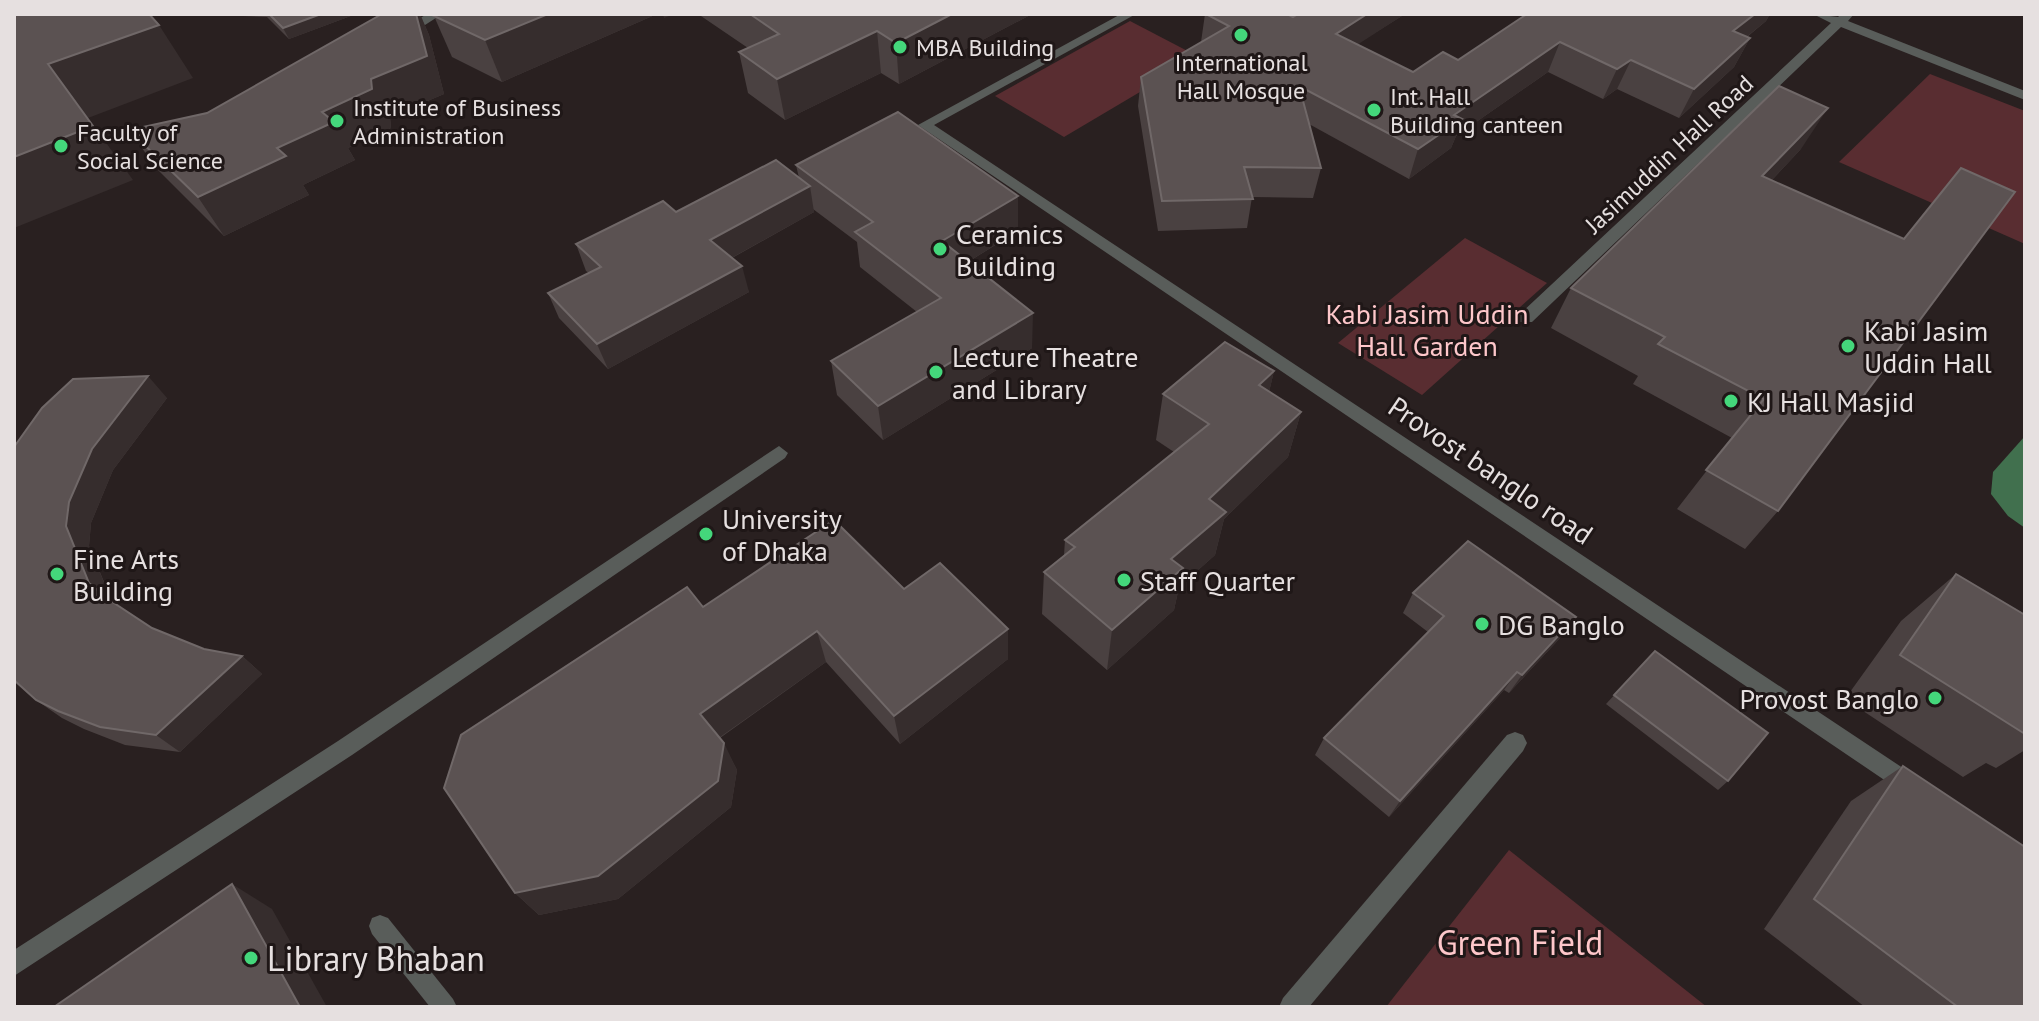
<svg xmlns="http://www.w3.org/2000/svg" width="2039" height="1021" font-family="'PT Sans',sans-serif">
<style>
.green{fill:#592d31}
.water{fill:#41704e}
.lines{fill:none;stroke-linecap:round;stroke-linejoin:round}
.lane{fill:#595d5a;fill-rule:evenodd}
.street{fill:#595d5a;fill-rule:evenodd}
.wall{fill:#4a4141}
.shaded-wall{fill:#362d2d}
.building{fill:#5b5252;stroke:#706868;stroke-width:2}
.poi-dot{fill:#44d77b;stroke:#1f1717;stroke-width:3}
.labels{text-anchor:middle;dominant-baseline:central;stroke-width:6;stroke-linejoin:round;paint-order:stroke}
.far-poi-label{font-size:24px;fill:#e6e0e0;stroke:#1f1717;text-anchor:start}
.far-street-label{font-size:24px;fill:#e6e0e0;stroke:#1f1717}
.poi-label{font-size:28px;fill:#e6e0e0;stroke:#1f1717;text-anchor:start}
.park-label{font-size:28px;fill:#fec7ca;stroke:#1f1717}
.street-label{font-size:28px;fill:#e6e0e0;stroke:#1f1717}
.near-park-label{font-size:34px;fill:#fec7ca;stroke:#1f1717}
.near-poi-label{font-size:34px;fill:#e6e0e0;stroke:#1f1717;text-anchor:start}
</style>
<rect width="100%" height="100%" fill="#292020"/>
<g class="green">
<polygon points="1130,21 1199,57 1064,137 995,96"/>
<polygon points="1930,74 2025,111 2025,244 1839,162"/>
<polygon points="1465,238 1547,283 1422,395 1338,343"/>
<polygon points="1509,850 1707,1007 1386,1007"/>
</g>
<polygon class="water" points="2025,436 2025,528 2008,516 1991,494 1993,472"/>
<g class="lines">
<g class="lane">
<polygon points="427,14 442,14 408,36 400,36 400,30"/>
<polygon points="1121,14 1136,14 934,125 1921,780 1924,787 1921,794 1913,797 1905,794 918,125"/>
<polygon points="1813,14 1838,17 1841,14 1854,14 1848,21 2025,91 2025,100 1841,27 1532,322 1520,322 1518,318 1520,314 1831,23"/>
<polygon points="779,446 788,453 785,458 352,755 14,976 14,950 338,741"/>
<polygon points="380,915 388,918 453,999 457,1007 430,1007 372,934 369,926 372,918"/>
</g>
<polygon class="street" points="1515,732 1523,735 1527,743 1523,751 1309,1007 1279,1007 1283,998 1507,735"/>
</g>
<g class="wall">
<polygon points="242,14 356,14 289,39 267,17 243,16"/>
<polygon points="382,14 420,14 429,35 444,94 390,117 391,128 348,148 355,160 303,185 309,195 224,236 157,169 129,130 207,113"/>
<polygon points="439,14 657,14 502,82 452,57 434,16"/>
<polygon points="698,14 1032,14 899,84 881,73 785,120 748,93 739,52 748,48"/>
<polygon points="1205,14 1287,14 1293,17 1298,14 1405,14 1357,44 1413,72 1458,60 1527,14 1770,14 1766,21 1747,37 1750,38 1734,67 1679,118 1617,89 1603,99 1548,72 1456,136 1451,148 1409,179 1309,124 1321,168 1313,198 1252,197 1247,228 1158,231 1138,106 1141,77 1201,42"/>
<polygon points="1801,149 1772,180 1778,511 1745,549 1677,509 1732,438 1633,384 1638,376 1551,328 1571,288"/>
<polygon points="796,165 1018,231 968,262 1032,348 883,440 837,395 831,361 917,312 860,267 857,242 813,209 814,212 732,258 749,292 608,369 559,318 548,293 589,273 586,271 576,244 676,212 799,178"/>
<polygon points="1274,371 1269,392 1301,412 1288,457 1224,519 1215,555 1179,587 1174,610 1107,670 1042,614 1044,572 1064,555 1065,540 1174,452 1156,440 1163,394"/>
<polygon points="73,379 167,398 113,470 91,523 89,546 112,601 152,628 204,649 242,656 262,674 180,752 125,745 84,729 62,718 36,700"/>
<polygon points="1956,574 2025,615 2025,750 1996,768 1986,763 1963,777 1845,699 1901,621"/>
<polygon points="904,589 1008,659 900,744 826,662 720,738 737,770 731,807 618,899 539,915 515,893 703,607"/>
<polygon points="1413,593 1576,617 1562,636 1509,693 1504,690 1389,817 1315,755 1324,738 1428,632 1403,613"/>
<polygon points="1655,651 1728,781 1718,790 1606,704"/>
<polygon points="1903,766 2025,1007 1865,1007 1764,929 1851,801"/>
</g>
<g class="shaded-wall">
<polygon points="321,14 356,14 289,39 283,28"/>
<polygon points="416,14 420,14 429,35 444,94 390,117 391,128 348,148 355,160 303,185 309,195 224,236 198,197 277,148 322,112"/>
<polygon points="548,14 657,14 502,82 485,40"/>
<polygon points="663,14 674,14 664,18"/>
<polygon points="952,14 1032,14 899,84 896,43"/>
<polygon points="1367,14 1405,14 1329,63 1336,34"/>
<polygon points="1755,14 1770,14 1766,21 1718,60 1733,31"/>
<polygon points="159,25 193,78 88,118 133,180 14,228 14,157 48,64"/>
<polygon points="877,31 881,73 785,120 777,79"/>
<polygon points="1750,38 1734,67 1679,118 1694,89"/>
<polygon points="1560,42 1548,72 1456,136 1451,148 1409,179 1418,149 1454,115"/>
<polygon points="1631,60 1617,89 1603,99 1617,69"/>
<polygon points="1828,108 1801,149 1737,217 1762,176"/>
<polygon points="810,186 814,212 717,266 710,240"/>
<polygon points="1018,196 1018,231 945,276 942,241"/>
<polygon points="742,266 749,292 608,369 597,344"/>
<polygon points="1033,313 1032,348 883,440 878,406"/>
<polygon points="1274,371 1263,418 1259,385"/>
<polygon points="148,376 167,398 113,470 91,523 89,546 112,602 89,583 66,526 69,502 92,449"/>
<polygon points="1301,412 1288,457 1224,519 1215,555 1179,587 1174,610 1107,670 1112,630 1171,559 1209,499"/>
<polygon points="1576,617 1562,636 1509,693 1522,675"/>
<polygon points="1008,629 1008,659 900,744 894,716"/>
<polygon points="817,631 826,662 713,742 700,714"/>
<polygon points="242,656 262,674 180,752 156,735"/>
<polygon points="1517,672 1504,690 1389,817 1400,801"/>
<polygon points="724,743 737,770 731,807 618,899 539,915 515,893"/>
<polygon points="232,884 272,909 327,1007 300,1007"/>
</g>
<g class="building">
<polygon points="14,14 149,14 159,25 48,64 93,126 14,157"/>
<polygon points="269,14 321,14 283,28"/>
<polygon points="382,14 416,14 427,56 371,79 372,89 322,112 334,122 277,148 286,156 198,197 129,130 207,113"/>
<polygon points="439,14 548,14 485,40 434,16"/>
<polygon points="750,14 952,14 896,43 877,31 777,79 739,52 779,34"/>
<polygon points="1206,14 1287,14 1293,17 1298,14 1367,14 1336,34 1413,72 1443,52 1458,60 1527,14 1755,14 1733,31 1750,38 1694,89 1631,60 1617,69 1560,42 1454,115 1462,119 1418,149 1299,86 1321,168 1244,167 1253,199 1162,201 1141,77 1229,26"/>
<polygon points="1779,86 1828,108 1762,176 1904,239 1961,168 2015,192 1778,511 1706,470 1764,399 1658,344 1665,337 1571,288"/>
<polygon points="898,112 1018,196 942,241 1033,313 878,406 831,361 941,298 855,232 873,222 796,165"/>
<polygon points="776,160 810,186 710,240 742,266 597,344 548,293 601,267 576,244 663,201 676,212"/>
<polygon points="1225,342 1274,371 1259,385 1301,412 1209,499 1226,512 1171,559 1183,568 1112,630 1044,572 1075,547 1065,540 1209,424 1163,394"/>
<polygon points="148,376 92,449 69,502 66,526 89,583 108,599 152,628 204,649 242,656 156,735 100,727 58,711 36,700 14,680 14,447 42,408 73,379"/>
<polygon points="834,520 904,589 940,563 1008,629 894,716 817,631 700,714 724,743 718,781 598,876 515,893 444,788 461,735 687,587 703,607"/>
<polygon points="1468,541 1576,617 1522,675 1517,672 1400,801 1324,738 1444,616 1413,593"/>
<polygon points="1956,574 2025,615 2025,734 1900,655"/>
<polygon points="1655,651 1768,733 1728,781 1614,695"/>
<polygon points="1903,766 2025,847 2025,1007 1958,1007 1814,899"/>
<polygon points="232,884 300,1007 54,1007"/>
</g>
<g class="poi-dot">
<circle cx="1241" cy="35" r="8"/>
<circle cx="900" cy="47" r="8"/>
<circle cx="1374" cy="110" r="8"/>
<circle cx="337" cy="121" r="8"/>
<circle cx="61" cy="146" r="8"/>
<circle cx="940" cy="249" r="8"/>
<circle cx="1848" cy="346" r="8"/>
<circle cx="936" cy="372" r="8"/>
<circle cx="1731" cy="401" r="8"/>
<circle cx="706" cy="534" r="8"/>
<circle cx="57" cy="574" r="8"/>
<circle cx="1124" cy="580" r="8"/>
<circle cx="1482" cy="624" r="8"/>
<circle cx="1935" cy="698" r="8"/>
<circle cx="251" cy="958" r="8"/>
</g>
<g class="labels">
<g class="far-poi-label">
<text x="916" y="47">MBA Building</text>
<text x="1241" y="62" text-anchor="middle">International<tspan x="1241" dy="28">Hall Mosque</tspan></text>
<text x="1390" y="96">Int. Hall<tspan x="1390" dy="28">Building canteen</tspan></text>
<text x="353" y="107">Institute of Business<tspan x="353" dy="28">Administration</tspan></text>
<text x="77" y="132">Faculty of<tspan x="77" dy="28">Social Science</tspan></text>
</g>
<g class="far-street-label">
<text transform="translate(1669 154) rotate(-43)">Jasimuddin Hall Road</text>
</g>
<g class="poi-label">
<text x="956" y="233">Ceramics<tspan x="956" dy="32">Building</tspan></text>
<text x="1864" y="330">Kabi Jasim<tspan x="1864" dy="32">Uddin Hall</tspan></text>
<text x="952" y="356">Lecture Theatre<tspan x="952" dy="32">and Library</tspan></text>
<text x="1747" y="401">KJ Hall Masjid</text>
<text x="722" y="518">University<tspan x="722" dy="32">of Dhaka</tspan></text>
<text x="73" y="558">Fine Arts<tspan x="73" dy="32">Building</tspan></text>
<text x="1140" y="580">Staff Quarter</text>
<text x="1498" y="624">DG Banglo</text>
<text x="1919" y="698" text-anchor="end">Provost Banglo</text>
</g>
<g class="park-label">
<text x="1427" y="313">Kabi Jasim Uddin<tspan x="1427" dy="32">Hall Garden</tspan></text>
</g>
<g class="street-label">
<text transform="translate(1491 470) rotate(34)">Provost banglo road</text>
</g>
<g class="near-park-label">
<text x="1520" y="942">Green Field</text>
</g>
<g class="near-poi-label">
<text x="267" y="958">Library Bhaban</text>
</g>
</g>
<rect width="2039" height="1021" fill="none" stroke="#e6e0e0" stroke-width="32"/>
</svg>
